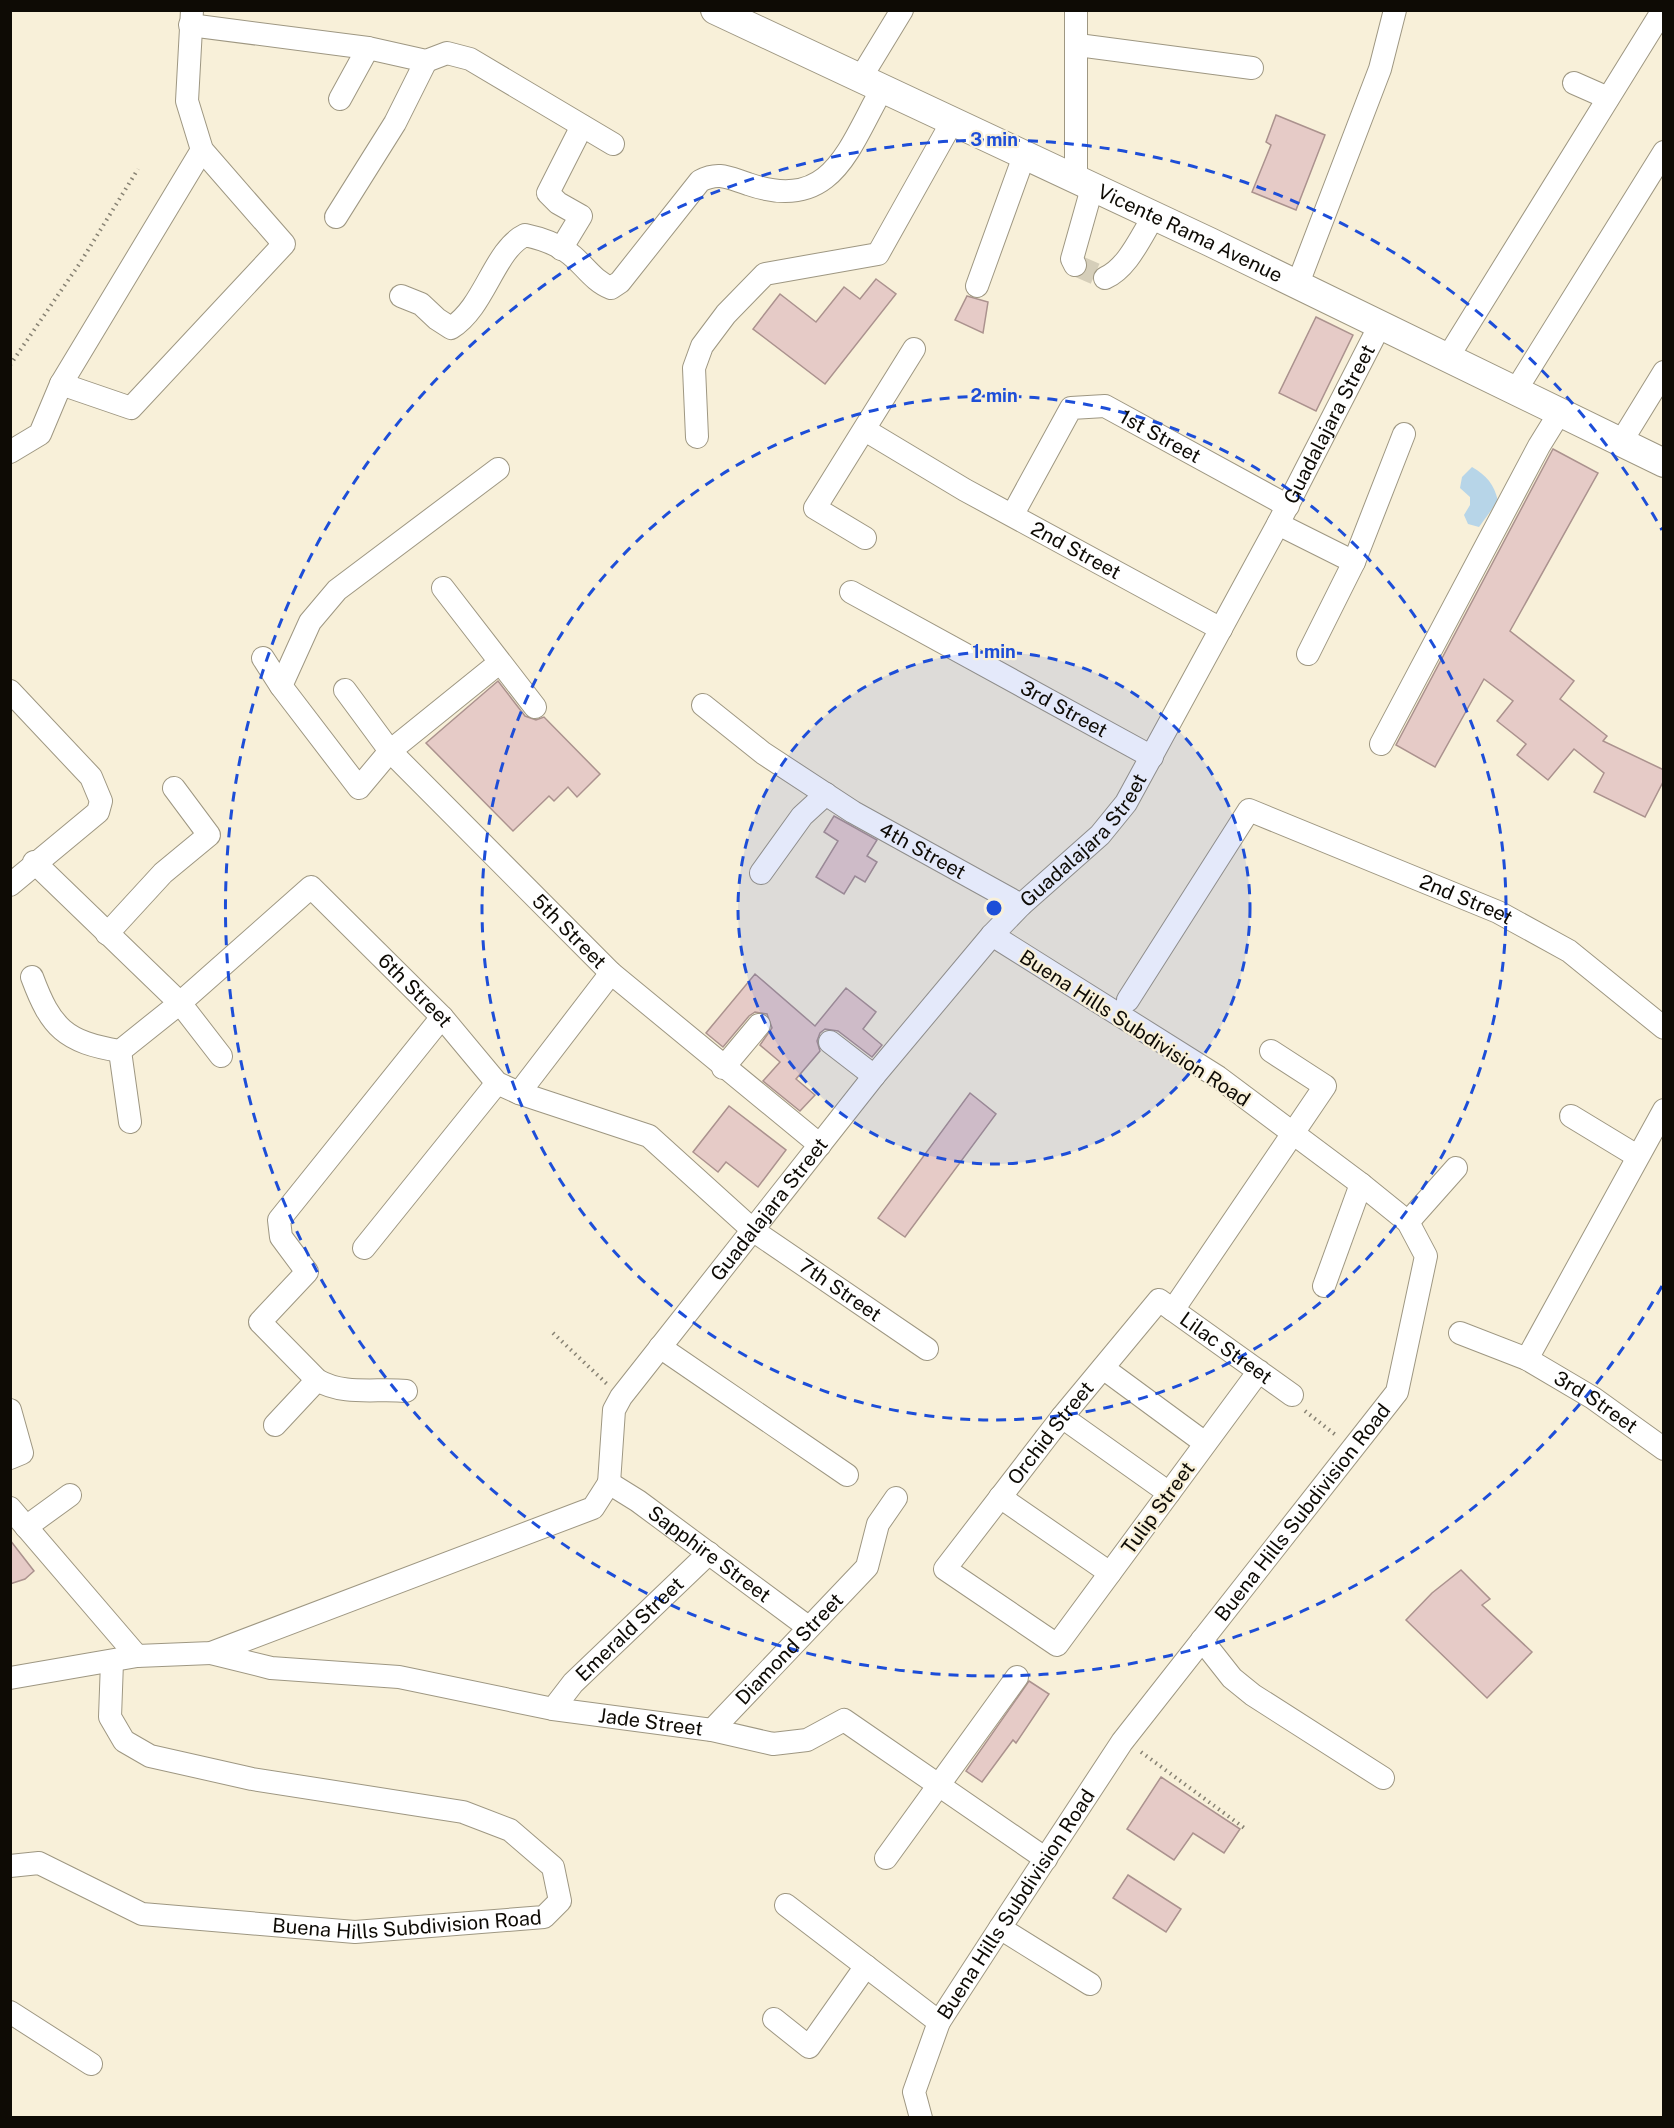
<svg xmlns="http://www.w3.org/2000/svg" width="1674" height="2128" font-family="'Public Sans',sans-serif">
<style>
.water{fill:#b7d5e8}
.building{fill:#e6cbc7;stroke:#ab928e;stroke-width:1.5}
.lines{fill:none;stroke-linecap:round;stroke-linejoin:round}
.minor-tunnel{stroke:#d5ceb9;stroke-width:22;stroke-dasharray:22 11;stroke-linecap:butt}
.minor-casing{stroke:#9e9782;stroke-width:24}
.major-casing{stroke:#9e9782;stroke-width:30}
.path{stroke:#878273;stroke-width:4;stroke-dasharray:1.5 4.5;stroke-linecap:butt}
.minor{stroke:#fff;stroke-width:22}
.major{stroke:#fff;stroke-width:28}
.ring{fill:none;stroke:#1d4ed8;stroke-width:3;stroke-dasharray:10 8}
.labels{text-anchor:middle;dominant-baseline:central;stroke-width:4.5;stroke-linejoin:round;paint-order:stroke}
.street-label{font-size:20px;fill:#0e0b05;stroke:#f8f0d9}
.centre{fill:#1d4ed8;stroke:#f8f0d9;stroke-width:3}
.ring-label{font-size:18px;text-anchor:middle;font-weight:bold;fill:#1d4ed8;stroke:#f8f0d9;stroke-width:4.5;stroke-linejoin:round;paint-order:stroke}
</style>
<rect width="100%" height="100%" fill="#f8f0d9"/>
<path class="water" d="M1472,467C1487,476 1494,484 1498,501L1479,527L1468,524L1464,515L1470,505V497L1460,488L1462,477Z"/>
<g class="building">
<polygon points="1276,115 1325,135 1296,210 1252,192 1271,145 1266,142"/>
<polygon points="876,279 896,294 825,384 753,329 780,294 816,322 844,287 860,299"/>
<polygon points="967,296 988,302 983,333 955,320"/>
<polygon points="1316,317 1353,335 1316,411 1279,393"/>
<polygon points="1553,449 1598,473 1510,631 1574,681 1560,699 1607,736 1603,741 1664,770 1664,780 1645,817 1594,792 1604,773 1574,749 1548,780 1517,755 1526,744 1497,721 1513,701 1484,679 1435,767 1396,745"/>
<polygon points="498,681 525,716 536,720 544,717 600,774 577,797 568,787 554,801 549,796 513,831 426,743"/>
<polygon points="834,816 877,840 867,856 877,862 865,882 855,876 844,894 816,877 838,841 824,832"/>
<polygon points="755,974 815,1026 846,988 876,1012 863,1029 882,1045 872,1057 838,1031 825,1029 820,1033 817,1041 820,1051 796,1079 815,1095 800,1111 763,1081 780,1062 760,1045 772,1028 767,1014 755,1012 749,1016 723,1047 706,1033"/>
<polygon points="970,1093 996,1114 905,1237 878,1218"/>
<polygon points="729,1106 786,1150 758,1187 726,1162 718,1172 693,1152"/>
<polygon points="10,1540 34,1571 25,1579 10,1584"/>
<polygon points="1461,1570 1490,1599 1482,1605 1532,1652 1487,1698 1406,1620 1432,1593"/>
<polygon points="1029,1681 1049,1694 1016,1743 1013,1740 982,1782 966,1771"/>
<polygon points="1161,1777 1240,1829 1224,1853 1193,1833 1174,1860 1127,1829"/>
<polygon points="1128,1875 1181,1909 1166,1932 1113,1898"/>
</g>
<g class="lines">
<polyline class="minor-tunnel" points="1075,265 1105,278"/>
<defs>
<g id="minor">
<polyline points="190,25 368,48 426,61 447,53 470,59 613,144"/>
<polyline points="1078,45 1252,68"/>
<polyline points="860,79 902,10"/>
<polyline points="1574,83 1608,98"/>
<polyline points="340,99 368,48"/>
<polyline points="1076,180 1076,10"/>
<polyline points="336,217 395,123 426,61"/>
<polyline points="561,249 581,216 558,203 548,193 582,126"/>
<polyline points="1075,265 1072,259 1092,188"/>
<path d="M1105,278C1128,268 1141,236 1154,216"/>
<polyline points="977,286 1024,156"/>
<polyline points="1297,286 1380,69 1395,10"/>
<path d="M401,296L421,304L437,319L451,328C485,307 494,250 525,235C539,238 554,243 566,251C583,262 591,280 611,288L620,282L700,181C719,171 729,178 748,184C832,213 848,149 882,89"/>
<polyline points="1448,357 1663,10"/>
<polyline points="61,384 131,408 284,244 202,150 187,101 192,10"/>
<polyline points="1516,390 1664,152"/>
<path id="s1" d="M865,430L965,490L1221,629"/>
<polyline points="697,437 694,368 702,346 726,314 765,274 878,254 952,122"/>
<polyline points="1621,442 1664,372"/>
<polyline points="10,452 40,434 61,384 202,150"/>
<path id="s2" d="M1013,514L1071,408L1105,406L1288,506"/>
<polyline points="1278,524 1354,562"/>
<polyline points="865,538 815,508 914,349"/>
<polyline points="443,588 535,707"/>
<path id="s3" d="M851,592L1152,757"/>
<polyline points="1308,654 1354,562 1404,434"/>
<polyline points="263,658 281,686 359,788 390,751 499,663"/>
<polyline points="281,686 310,622 337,590 498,469"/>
<path id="s4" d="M345,690L390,751L611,973L820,1145"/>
<polyline points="10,691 91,777 101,801 98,812 10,885"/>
<path id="s5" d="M703,705L763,753L853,812L1021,905"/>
<polyline points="1381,744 1539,446 1560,412"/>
<polyline points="34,862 180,1003 221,1056"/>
<polyline points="761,873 802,816 826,794"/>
<polyline points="107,934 163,873 209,835 174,788"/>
<path id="s6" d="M32,977C51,1028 65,1042 120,1051L180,1003L311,887L442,1017L497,1083L519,1093L649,1136L754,1231L927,1349"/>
<path id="s7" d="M1128,1000L1249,810L1498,912L1569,951L1664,1028"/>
<polyline points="830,1042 874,1076"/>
<polyline points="120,1051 130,1122"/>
<polyline points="723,1068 759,1025"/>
<polyline points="519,1093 611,973"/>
<polyline points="1571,1116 1637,1156"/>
<polyline points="1408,1222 1456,1168"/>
<polyline points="364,1248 497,1083"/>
<polyline points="1324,1286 1361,1184"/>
<polyline points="1173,1310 1325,1086 1271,1051"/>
<path id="s8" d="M1460,1333L1527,1359L1593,1398L1664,1449"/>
<polyline points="660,1347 847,1475"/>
<polyline points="1527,1359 1664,1110"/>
<polyline points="1103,1368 1205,1443"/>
<path id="s9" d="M1259,1371L1057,1645L945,1569L1062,1417L1159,1300L1292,1395"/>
<path d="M406,1391C377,1388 344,1396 317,1380L260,1322L307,1272L281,1237L279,1220L442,1017"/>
<polyline points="10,1410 22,1453 10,1458"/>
<polyline points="1062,1417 1169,1493"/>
<polyline points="275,1425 317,1380"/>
<path id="s10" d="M609,1483L614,1410L621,1397L874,1076L992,935L1021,905L1100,835L1126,803L1278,524L1380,325"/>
<path id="s11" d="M609,1483L638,1501L808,1627"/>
<polyline points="1000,1497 1110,1573"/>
<polyline points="10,1508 137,1656"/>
<polyline points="26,1527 70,1495"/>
<polyline points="1202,1640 1232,1678 1253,1695 1383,1778"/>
<path id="s12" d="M211,1653L271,1668L399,1677L553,1709L712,1730L773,1744L807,1740L844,1720L1046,1859"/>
<polyline points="10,1678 137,1656 211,1653 593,1508 609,1483"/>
<path id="s13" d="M553,1709L573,1683L709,1553"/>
<path id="s14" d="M712,1730L867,1567L878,1524L896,1498"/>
<polyline points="886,1858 1017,1677"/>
<path id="s15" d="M10,1866L39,1863L142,1914L355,1932L544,1917L560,1901L553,1867L510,1830L463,1812L252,1779L150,1756L124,1741L110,1717L112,1662"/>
<polyline points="786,1905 939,2022"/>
<polyline points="1000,1928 1090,1984"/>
<polyline points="10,2012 91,2064"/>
<polyline points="774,2019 809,2047 866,1966"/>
<path id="s16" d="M921,2118L914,2092L939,2022L1000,1928L1122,1742L1397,1392L1426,1256L1408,1222L1361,1184L1218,1077L992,935"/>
</g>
<g id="major">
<path id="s17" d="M715,10L1210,242L1664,463"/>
</g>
</defs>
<use href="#minor" class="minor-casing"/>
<use href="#major" class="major-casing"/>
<g class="path">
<polyline points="10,365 80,263 138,169"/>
<polyline points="553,1333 607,1384"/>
<polyline points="1305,1411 1337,1436"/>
<polyline points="1141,1752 1247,1830"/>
</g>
<use href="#minor" class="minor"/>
<use href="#major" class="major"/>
</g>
<circle cx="994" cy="908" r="256" fill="#1d4ed8" fill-opacity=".12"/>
<g class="ring">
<circle cx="994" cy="908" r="256"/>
<circle cx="994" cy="908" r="512"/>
<path d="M1662 1286A768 768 0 1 1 1662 530"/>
</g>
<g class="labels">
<g class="street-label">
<text stroke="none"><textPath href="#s17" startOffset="525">Vicente Rama Avenue</textPath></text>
<text stroke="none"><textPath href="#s10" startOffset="1299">Guadalajara Street</textPath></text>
<text stroke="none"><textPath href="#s2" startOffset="218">1st Street</textPath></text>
<text stroke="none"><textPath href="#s1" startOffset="243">2nd Street</textPath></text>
<text stroke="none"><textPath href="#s3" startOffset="243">3rd Street</textPath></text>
<text stroke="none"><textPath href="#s10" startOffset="813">Guadalajara Street</textPath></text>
<text stroke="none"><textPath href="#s5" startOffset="264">4th Street</textPath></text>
<text stroke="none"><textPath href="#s7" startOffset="460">2nd Street</textPath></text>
<text stroke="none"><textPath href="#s4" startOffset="330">5th Street</textPath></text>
<text stroke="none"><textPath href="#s6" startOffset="522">6th Street</textPath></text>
<text transform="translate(1135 1028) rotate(33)">Buena Hills Subdivision Road</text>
<text stroke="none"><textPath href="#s10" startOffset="327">Guadalajara Street</textPath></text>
<text stroke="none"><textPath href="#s6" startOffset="1053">7th Street</textPath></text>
<text stroke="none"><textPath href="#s9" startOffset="902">Lilac Street</textPath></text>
<text stroke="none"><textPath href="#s8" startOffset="153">3rd Street</textPath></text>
<text stroke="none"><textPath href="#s9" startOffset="648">Orchid Street</textPath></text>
<text transform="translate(1158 1508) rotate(-54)">Tulip Street</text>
<text stroke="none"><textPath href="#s16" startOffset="728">Buena Hills Subdivision Road</textPath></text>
<text stroke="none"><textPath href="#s11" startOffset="123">Sapphire Street</textPath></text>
<text stroke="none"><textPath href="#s13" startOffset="111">Emerald Street</textPath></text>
<text stroke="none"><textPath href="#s14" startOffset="112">Diamond Street</textPath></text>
<text stroke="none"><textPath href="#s12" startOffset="446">Jade Street</textPath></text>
<text stroke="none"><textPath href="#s16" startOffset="242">Buena Hills Subdivision Road</textPath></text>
<text stroke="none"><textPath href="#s15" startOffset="410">Buena Hills Subdivision Road</textPath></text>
</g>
</g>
<circle cx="994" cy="908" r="9" class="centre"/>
<g class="ring-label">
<text x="994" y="146">3 min</text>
<text x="994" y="402">2 min</text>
<text x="994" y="658">1 min</text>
</g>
<rect width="1674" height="2128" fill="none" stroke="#0e0b05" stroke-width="24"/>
</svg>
